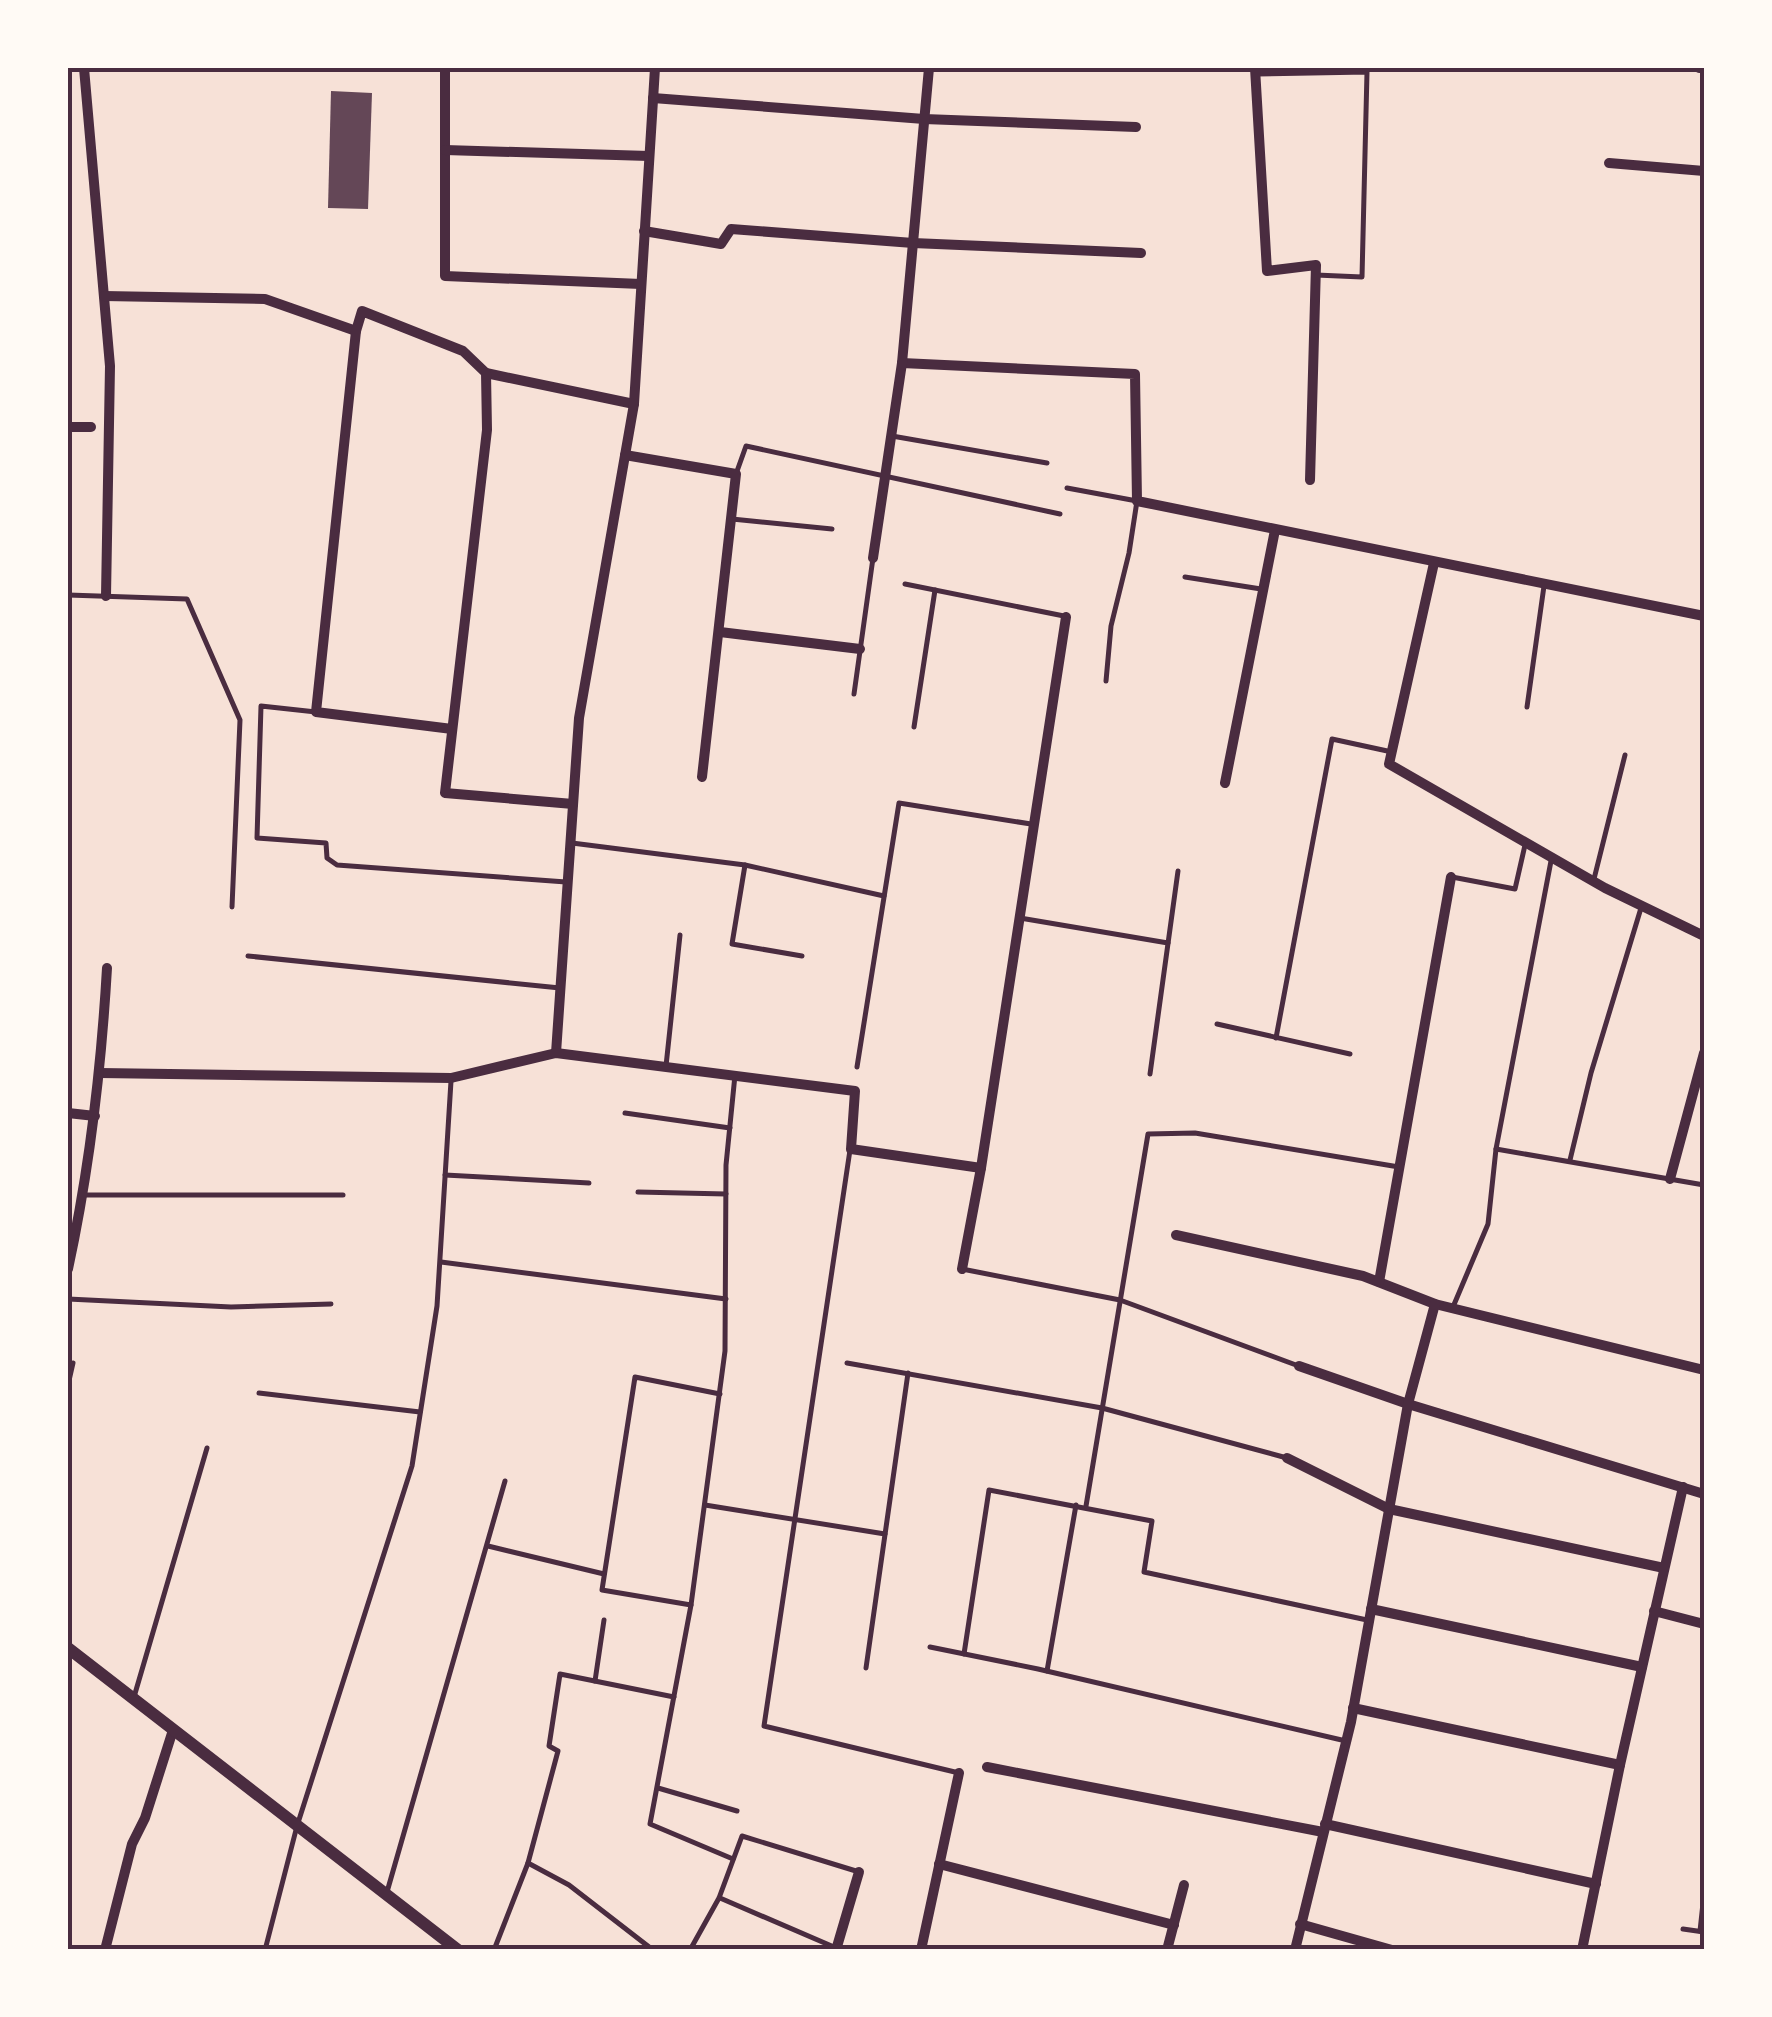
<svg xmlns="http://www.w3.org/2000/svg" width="1772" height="2017" font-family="Manrope,sans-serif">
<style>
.building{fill:#644757}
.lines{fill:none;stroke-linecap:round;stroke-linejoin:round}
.service{stroke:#4a2c40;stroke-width:5}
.minor{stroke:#4a2c40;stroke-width:10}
.tertiary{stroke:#4a2c40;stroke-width:12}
.neatline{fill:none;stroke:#4a2c40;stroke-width:4}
</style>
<rect width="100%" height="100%" fill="#f7e1d7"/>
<polygon class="building" points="331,91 372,93 368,209 328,208"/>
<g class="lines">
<g class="service">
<polyline points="1257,74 1367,72 1362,277 1316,275"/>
<polyline points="892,436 1047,463"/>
<polyline points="736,474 746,446 1060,514"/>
<polyline points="1067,488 1137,501 1129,553 1111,626 1106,681"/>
<polyline points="732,519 832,529"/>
<polyline points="1185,577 1261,589"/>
<polyline points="905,584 1064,616"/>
<polyline points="68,595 187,599 240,720 232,907"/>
<polyline points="854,694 873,558"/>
<polyline points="1527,707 1544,586"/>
<polyline points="316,712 261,706 257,838 326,843 327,858 337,865 566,882"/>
<polyline points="914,727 935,590"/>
<polyline points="572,843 745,865 884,896"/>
<polyline points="745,865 732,944 802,956"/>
<polyline points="1452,877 1515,889 1525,845"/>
<polyline points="1594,879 1625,755"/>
<polyline points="1020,918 1168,943"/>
<polyline points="248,956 560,988"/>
<polyline points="1217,1024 1350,1054"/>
<polyline points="1276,1038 1332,739 1392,752"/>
<polyline points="666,1066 680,935"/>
<polyline points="857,1067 899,803 1031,824"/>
<polyline points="1150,1074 1178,871"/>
<polyline points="625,1113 730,1128"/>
<polyline points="1496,1149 1704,1185"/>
<polyline points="850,1150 764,1726 959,1773"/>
<polyline points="1570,1160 1591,1073 1641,908"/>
<polyline points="445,1175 589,1183"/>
<polyline points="638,1192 726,1194"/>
<polyline points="84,1195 343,1195"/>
<polyline points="441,1262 726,1299"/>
<polyline points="962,1269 1120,1300 1296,1365"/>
<polyline points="68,1299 231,1307 331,1304"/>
<polyline points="1453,1307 1488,1224 1496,1149 1551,861"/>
<polyline points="847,1363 1102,1408 1287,1458"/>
<polyline points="68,1385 73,1363"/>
<polyline points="259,1393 420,1412"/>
<polyline points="705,1505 885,1534"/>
<polyline points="1086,1506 1148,1134 1195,1133 1399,1167"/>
<polyline points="488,1546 604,1574"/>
<polyline points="691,1605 602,1590 635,1377 720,1394"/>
<polyline points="930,1647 1038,1669 1346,1741"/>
<polyline points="964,1654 989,1490 1152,1521 1144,1572 1367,1620"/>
<polyline points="866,1668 908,1373"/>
<polyline points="1047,1671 1076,1505"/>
<polyline points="595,1681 604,1620"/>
<polyline points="134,1697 207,1448"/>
<polyline points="658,1788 737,1811"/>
<polyline points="733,1859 650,1824 691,1605 725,1351 726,1165 735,1075"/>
<polyline points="528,1863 569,1885 653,1950"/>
<polyline points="387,1892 505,1481"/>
<polyline points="720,1898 834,1947"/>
<polyline points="1683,1929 1704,1932"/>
<polyline points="1700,1931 1704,1894"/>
<polyline points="265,1950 297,1826 412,1466 437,1306 451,1081"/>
<polyline points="494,1950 528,1863 558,1751 549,1746 560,1674 674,1697"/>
<polyline points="690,1950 719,1898 742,1836 856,1871"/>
</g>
<g class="minor">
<polyline points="84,68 110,366 106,596"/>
<polyline points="445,68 445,276 641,284"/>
<polyline points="1255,68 1267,271 1316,265 1310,480"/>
<polyline points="1699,68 1704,68"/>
<polyline points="653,98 924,119 1136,127"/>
<polyline points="445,150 649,156"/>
<polyline points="1609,163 1704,171"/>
<polyline points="644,231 721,244 731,229 913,243 1141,253"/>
<polyline points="104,296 265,299 356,331"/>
<polyline points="902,363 1135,374 1137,501 1704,616"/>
<polyline points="486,373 634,404"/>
<polyline points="68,427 91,427"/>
<polyline points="625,455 736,474 702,777"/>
<polyline points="873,558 902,363 929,68"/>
<polyline points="1434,563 1389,764 1605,888 1704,936"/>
<polyline points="720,632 860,649"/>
<polyline points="452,729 316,712 356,331 362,311 463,351 486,373 487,430 445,793 573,804"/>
<polyline points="1225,783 1275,530"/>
<polyline points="556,1053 579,718 634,404 655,68"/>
<polyline points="100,1073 451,1078 556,1053 855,1091 851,1149 981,1168"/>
<polyline points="68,1113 95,1116"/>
<polyline points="1670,1179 1704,1053"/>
<polyline points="1176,1235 1363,1276 1435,1304 1704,1370"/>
<path d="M68,1269C90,1167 101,1072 107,968"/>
<polyline points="962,1269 981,1168 1066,617"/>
<polyline points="1379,1282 1451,877"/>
<polyline points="1299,1366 1408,1404 1704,1494"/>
<polyline points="1287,1458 1389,1509 1664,1568"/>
<polyline points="1371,1609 1642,1667"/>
<polyline points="1654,1611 1704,1624"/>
<polyline points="1353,1708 1620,1765"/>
<polyline points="987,1767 1323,1832"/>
<polyline points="1325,1824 1596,1884"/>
<polyline points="939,1864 1174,1925"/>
<polyline points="1300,1924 1392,1950"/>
<polyline points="105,1950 132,1844 145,1818 173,1730"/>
<polyline points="836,1950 859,1872"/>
<polyline points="921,1950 959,1773"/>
<polyline points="1167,1950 1184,1885"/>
<polyline points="1295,1950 1351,1722 1408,1404 1435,1304"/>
<polyline points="1582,1950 1620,1765 1683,1487"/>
</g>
<polyline class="tertiary" points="68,1648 458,1950"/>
</g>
<rect width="1772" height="2017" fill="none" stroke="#fffaf5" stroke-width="140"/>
<rect x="70" y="70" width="1632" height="1877" class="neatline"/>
</svg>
